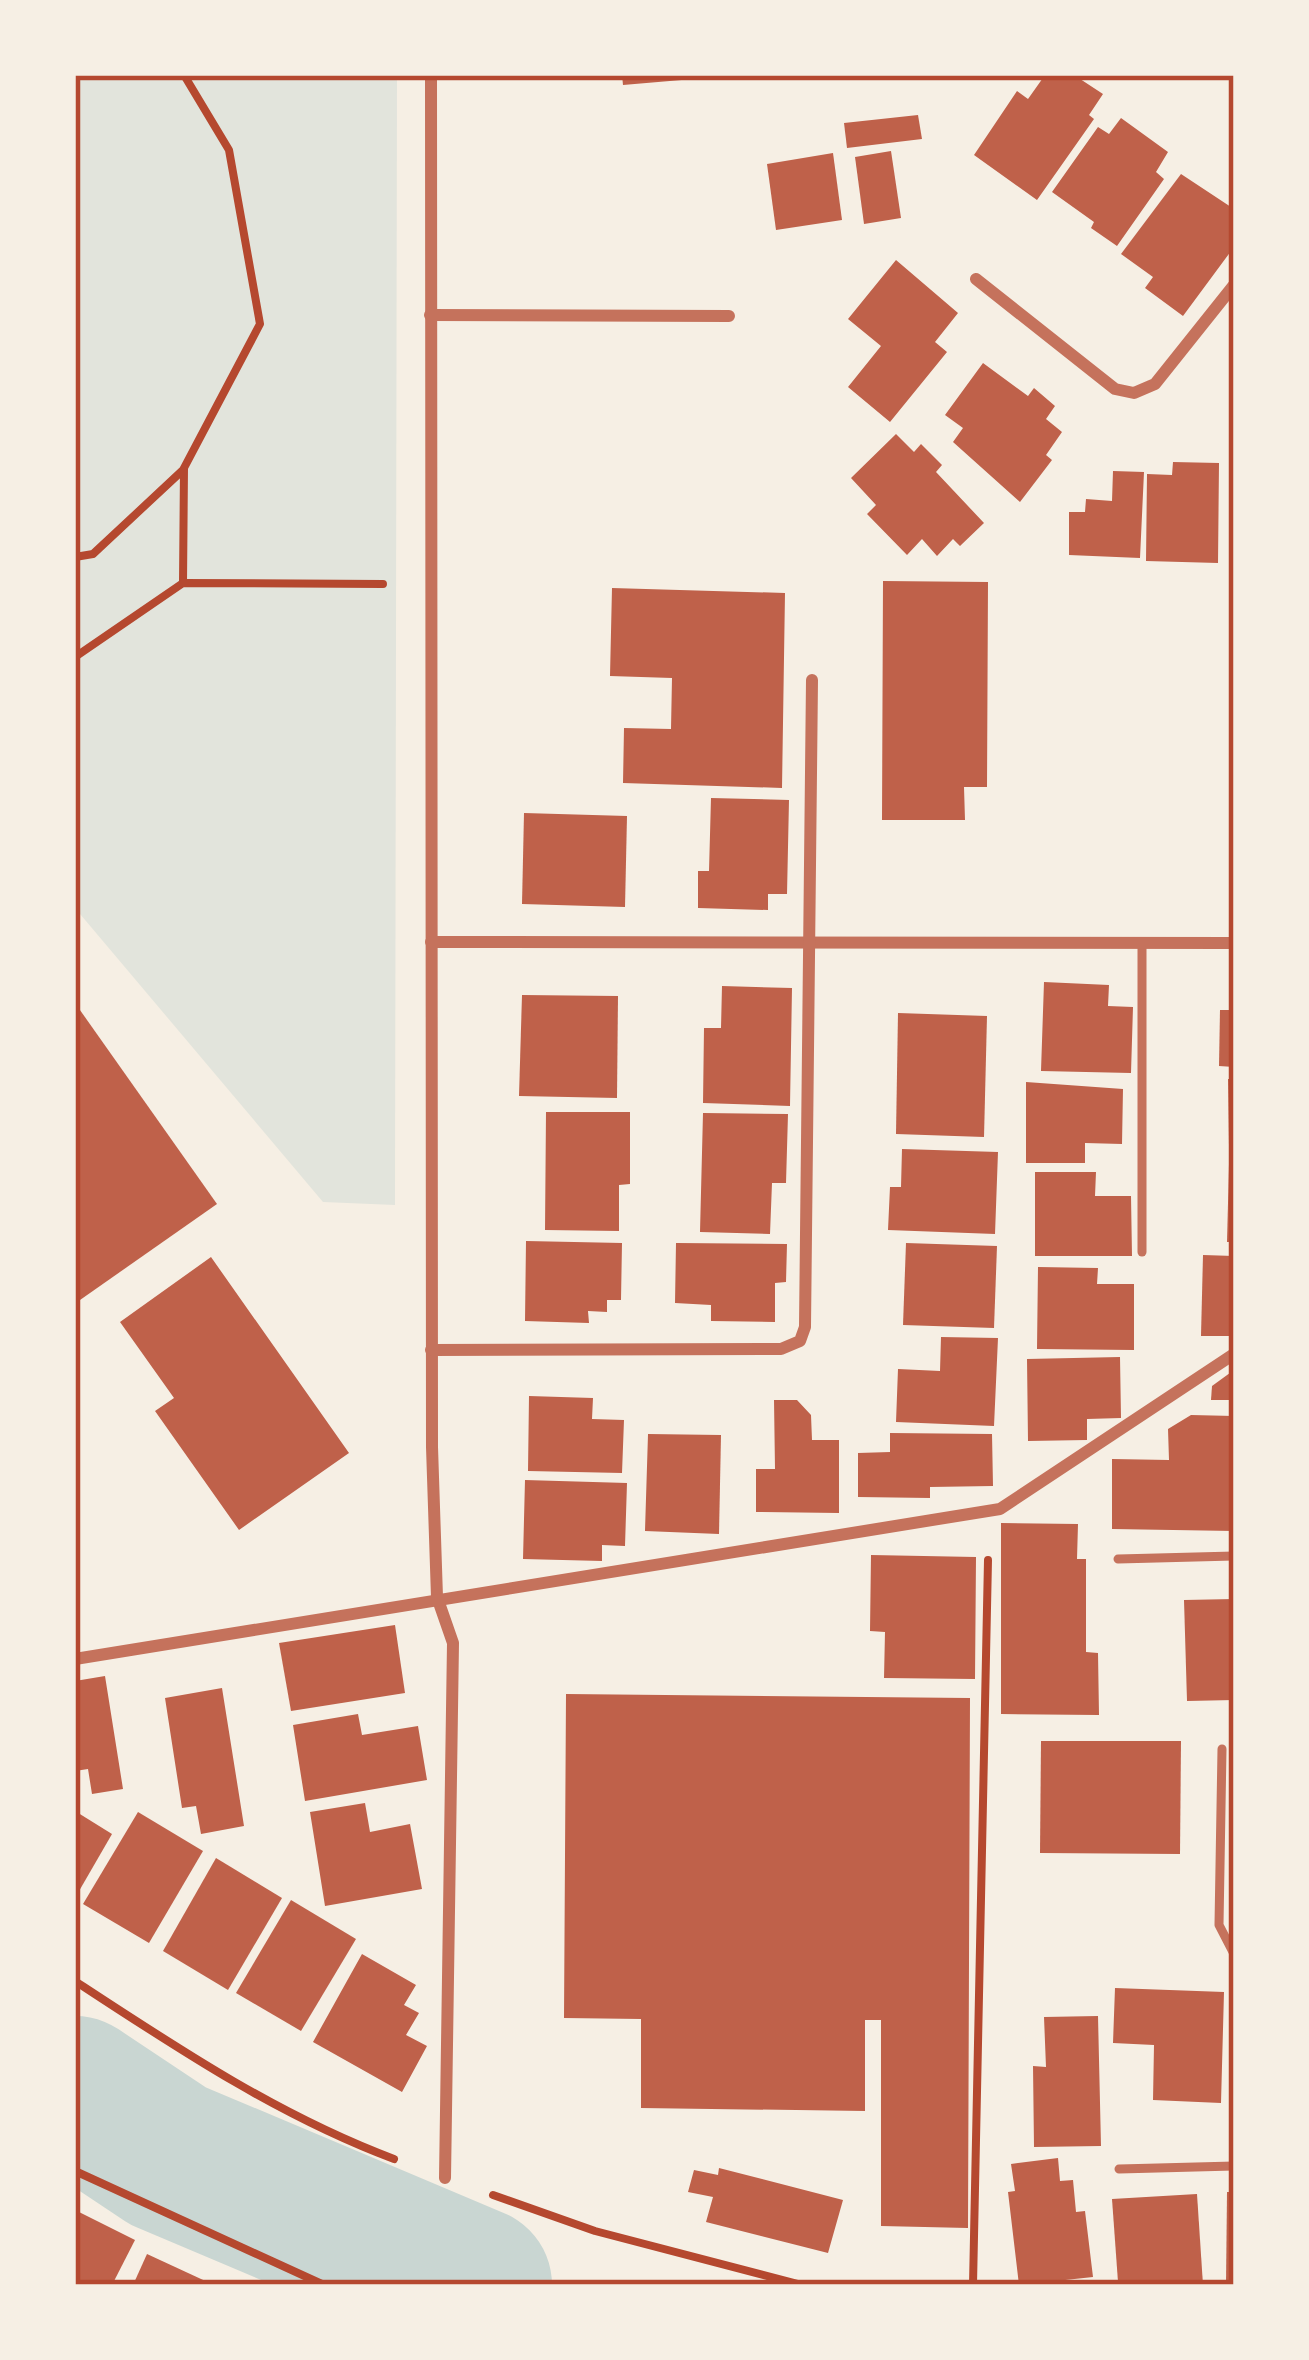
<svg xmlns="http://www.w3.org/2000/svg" width="1309" height="2360" font-family="'Titillium Web',sans-serif">
<style>
.green{fill:#e2e4dc}
.lines{fill:none;stroke-linecap:round;stroke-linejoin:round}
.river{stroke:#c9d6d2;stroke-width:156}
.building{fill:#bf614a}
.path{stroke:#b5482f;stroke-width:8}
.service{stroke:#c5725c;stroke-width:9}
.minor{stroke:#c5725c;stroke-width:12}
.neatline{fill:none;stroke:#b5482f;stroke-width:4.5}
</style>
<rect width="100%" height="100%" fill="#f6efe4"/>
<polygon class="green" points="75,75 397,75 395,1205 323,1202 75,908"/>
<g class="lines">
<polyline class="river" points="75,2094 168,2156 474,2285"/>
</g>
<g class="building">
<polygon points="622,75 705,75 705,78 623,85"/>
<polygon points="1045,75 1074,75 1103,94 1089,115 1094,119 1037,200 974,155 1017,91 1028,99"/>
<polygon points="918,115 922,139 847,148 844,123"/>
<polygon points="1121,118 1168,152 1156,172 1164,179 1117,246 1091,228 1094,222 1052,192 1098,127 1109,134"/>
<polygon points="891,151 901,218 864,224 855,157"/>
<polygon points="833,153 842,220 776,230 767,164"/>
<polygon points="1181,174 1234,209 1234,247 1183,316 1145,288 1153,277 1121,254"/>
<polygon points="896,260 958,313 935,342 947,352 890,422 848,387 881,346 848,319"/>
<polygon points="983,363 1028,396 1034,388 1055,406 1046,419 1062,432 1046,455 1052,460 1020,502 953,442 963,428 945,415"/>
<polygon points="896,434 914,452 921,444 942,465 936,472 984,523 960,546 953,539 937,556 922,539 907,555 867,514 876,505 851,478"/>
<polygon points="1173,462 1219,463 1218,563 1146,561 1147,474 1172,475"/>
<polygon points="1113,471 1144,472 1140,558 1069,555 1069,512 1085,512 1086,499 1112,501"/>
<polygon points="883,581 988,582 987,787 964,787 965,820 882,820"/>
<polygon points="612,588 785,593 782,788 623,783 624,728 671,729 672,678 610,676"/>
<polygon points="711,798 789,800 787,894 768,894 768,910 698,908 698,871 709,871"/>
<polygon points="524,813 627,816 625,907 522,904"/>
<polygon points="1044,982 1109,985 1108,1006 1133,1007 1131,1073 1041,1071"/>
<polygon points="722,986 792,988 790,1106 703,1103 704,1028 721,1028"/>
<polygon points="522,995 618,996 617,1098 519,1096"/>
<polygon points="75,1003 217,1204 80,1300 75,1293"/>
<polygon points="1220,1010 1234,1010 1234,1067 1219,1066"/>
<polygon points="898,1013 987,1016 984,1137 896,1134"/>
<polygon points="1228,1079 1234,1079 1234,1146 1229,1146"/>
<polygon points="1026,1082 1123,1089 1122,1144 1085,1143 1085,1163 1026,1163"/>
<polygon points="546,1112 630,1112 630,1184 619,1185 619,1231 545,1230"/>
<polygon points="703,1113 788,1114 786,1183 772,1183 770,1234 700,1232"/>
<polygon points="902,1149 998,1152 995,1234 888,1230 890,1187 901,1187"/>
<polygon points="1229,1164 1234,1164 1234,1242 1227,1242"/>
<polygon points="1035,1172 1096,1172 1095,1196 1131,1196 1132,1256 1035,1256"/>
<polygon points="526,1241 622,1243 621,1300 607,1300 607,1312 588,1311 589,1323 525,1321"/>
<polygon points="676,1243 787,1244 786,1282 775,1283 775,1322 711,1321 711,1305 675,1303"/>
<polygon points="906,1243 997,1246 994,1328 903,1325"/>
<polygon points="1203,1255 1234,1256 1234,1336 1201,1336"/>
<polygon points="211,1257 349,1453 239,1530 155,1411 174,1398 120,1322"/>
<polygon points="1038,1267 1098,1268 1097,1284 1134,1284 1134,1350 1037,1349"/>
<polygon points="941,1337 998,1338 994,1426 896,1422 898,1369 940,1371"/>
<polygon points="1120,1357 1121,1418 1087,1419 1087,1440 1028,1441 1027,1359"/>
<polygon points="1234,1370 1234,1400 1211,1400 1212,1386"/>
<polygon points="529,1396 593,1398 592,1419 624,1420 622,1473 528,1471"/>
<polygon points="774,1400 797,1400 811,1415 812,1440 839,1440 839,1513 756,1512 756,1469 775,1469"/>
<polygon points="1191,1415 1234,1416 1234,1531 1112,1529 1112,1459 1169,1460 1168,1429"/>
<polygon points="890,1433 992,1434 993,1486 930,1487 930,1498 858,1497 858,1453 890,1452"/>
<polygon points="648,1434 721,1435 719,1534 645,1531"/>
<polygon points="525,1480 627,1483 625,1546 602,1545 602,1561 523,1559"/>
<polygon points="1001,1523 1078,1524 1077,1559 1086,1559 1086,1652 1098,1653 1099,1715 1001,1714"/>
<polygon points="871,1555 976,1557 975,1679 884,1678 885,1632 870,1631"/>
<polygon points="1234,1599 1234,1700 1187,1701 1184,1600"/>
<polygon points="395,1625 405,1693 291,1711 279,1643"/>
<polygon points="105,1676 123,1789 92,1794 88,1769 75,1771 75,1681"/>
<polygon points="222,1688 244,1826 201,1834 196,1806 182,1808 165,1698"/>
<polygon points="566,1694 970,1698 968,2228 881,2226 881,2020 865,2020 865,2111 641,2108 641,2019 564,2018"/>
<polygon points="358,1714 362,1735 418,1726 427,1780 305,1801 293,1725"/>
<polygon points="1041,1741 1181,1741 1180,1854 1040,1853"/>
<polygon points="365,1803 370,1832 410,1824 422,1889 325,1906 310,1812"/>
<polygon points="75,1811 112,1834 75,1898"/>
<polygon points="138,1812 203,1851 149,1943 83,1904"/>
<polygon points="216,1858 282,1898 228,1990 163,1951"/>
<polygon points="291,1900 356,1939 301,2031 236,1993"/>
<polygon points="362,1954 416,1985 404,2005 419,2013 406,2035 427,2046 402,2092 313,2042"/>
<polygon points="1115,1988 1224,1992 1221,2103 1153,2100 1154,2045 1113,2043"/>
<polygon points="1098,2016 1101,2146 1034,2147 1033,2066 1046,2067 1044,2017"/>
<polygon points="1058,2158 1060,2181 1073,2180 1076,2212 1085,2211 1093,2277 1019,2285 1008,2192 1015,2191 1011,2164"/>
<polygon points="719,2168 843,2200 828,2253 706,2222 713,2197 688,2192 694,2170 718,2175"/>
<polygon points="1227,2192 1234,2192 1234,2285 1226,2285"/>
<polygon points="1197,2194 1203,2285 1118,2282 1112,2199"/>
<polygon points="75,2210 135,2240 112,2285 75,2285"/>
<polygon points="147,2254 214,2285 133,2285"/>
</g>
<g class="lines">
<g class="path">
<polyline points="75,557 93,554 183,470"/>
<polyline points="183,583 184,468 260,324 229,150 184,75"/>
<polyline points="75,657 183,583 383,584"/>
<path d="M75,1981C177,2048 279,2116 394,2159"/>
<polyline points="75,2171 324,2285"/>
<polyline points="493,2195 595,2231 802,2285"/>
<polyline points="973,2285 988,1560"/>
</g>
<g class="service">
<polyline points="1142,1252 1142,943"/>
<polyline points="1118,1559 1234,1556"/>
<polyline points="1222,1749 1219,1925 1234,1954"/>
<polyline points="1119,2169 1234,2166"/>
</g>
<g class="minor">
<polyline points="431,75 432,1447 437,1597 453,1643 445,2178"/>
<polyline points="976,279 1115,389 1134,393 1155,384 1234,285"/>
<polyline points="430,315 729,316"/>
<polyline points="431,942 1234,943"/>
<polyline points="431,1350 781,1349 800,1341 805,1327 812,680"/>
<polyline points="75,1659 1000,1509 1234,1354"/>
</g>
</g>
<rect width="1309" height="2360" fill="none" stroke="#f6efe4" stroke-width="156"/>
<rect x="78" y="78" width="1153" height="2204" class="neatline"/>
</svg>
